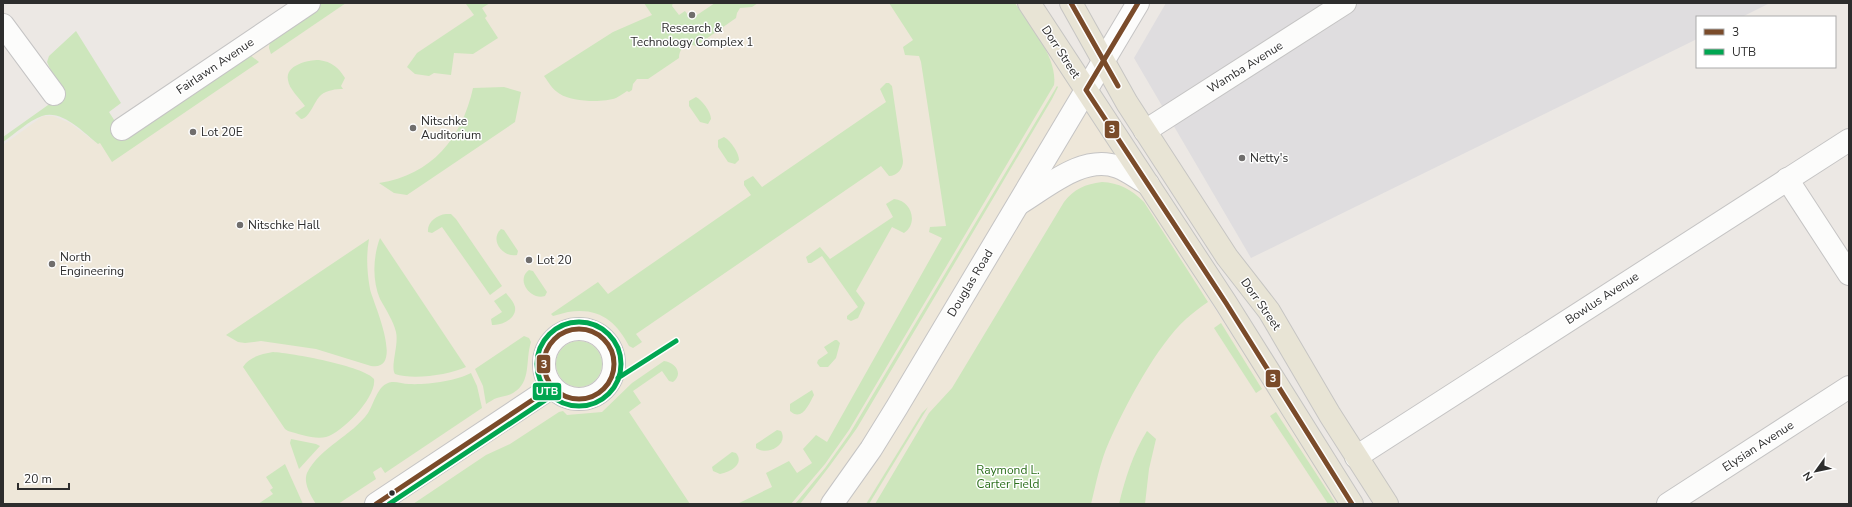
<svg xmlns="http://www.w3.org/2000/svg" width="1852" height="507" font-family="'Nunito Sans',sans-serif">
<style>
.industrial{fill:#dfdddf}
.education{fill:#eee7d9}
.green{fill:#cde6bc}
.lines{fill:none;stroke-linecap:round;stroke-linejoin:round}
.minor-casing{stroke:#c5c4c4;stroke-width:24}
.major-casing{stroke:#c6c5c3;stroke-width:24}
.minor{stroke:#fcfcfb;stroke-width:22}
.major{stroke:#e8e4d5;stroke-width:22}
.bus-1-casing{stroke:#fff;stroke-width:8}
.bus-2-casing{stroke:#fff;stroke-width:8}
.bus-1{stroke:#7a4b2a;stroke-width:5}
.bus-2{stroke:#00a651;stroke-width:5}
.poi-dot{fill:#706e6d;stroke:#fff;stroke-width:1.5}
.bus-dot{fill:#2d2d2d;stroke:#fff;stroke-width:1.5}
.labels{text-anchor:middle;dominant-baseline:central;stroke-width:3;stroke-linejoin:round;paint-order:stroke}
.poi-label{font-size:12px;fill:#2d2d2d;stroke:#fff;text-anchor:start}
.street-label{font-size:12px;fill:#2d2d2d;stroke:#fff}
.park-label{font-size:12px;fill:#2a6e1a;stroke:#fff}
.line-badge{stroke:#fff;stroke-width:1.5}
.badge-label{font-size:11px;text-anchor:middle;font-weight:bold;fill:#fff}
</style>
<rect width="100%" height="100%" fill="#ece8e4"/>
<polygon class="industrial" points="1166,3 1770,3 1742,17 1697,17 1697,39 1251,258 1134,58"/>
<polygon class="education" points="309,3 1022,3 1141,194 1341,504 3,504 3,145 43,116 53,116 70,123 98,144"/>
<g class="green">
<polygon points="317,3 346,3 271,54 269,48 270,40"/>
<polygon points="468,3 490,3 482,8 487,16 485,18 498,38 473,54 454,53 451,75 434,73 429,76 415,74 407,67 417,53 474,15 466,4"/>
<path d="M644,3H673L672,6L679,15L685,11L691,19L715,3H758L752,7L740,8L737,13L736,18L696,46C687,42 679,47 679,58L648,79H637L633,84L632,90L629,92L627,91C624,93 620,96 616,98C603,103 572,102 560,94C553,90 549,83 544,76L613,32L652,15Z"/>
<path d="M889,3H1015C1029,25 1058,57 1054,85L849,430L825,464L791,504H737L772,487L766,473L789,461L797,473L812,463L803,449L816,435L827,442L942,238L929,232L930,227L946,226L921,62L919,56L905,55L903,47L913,40Z"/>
<path d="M76,31L121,103L109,112L118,126L250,55L259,62L112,162L100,143L98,144C84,133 62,109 42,116C28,121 15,134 3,142V137L65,93L53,75L47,62L49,56Z"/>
<path d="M319,60C332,62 338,67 345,78L341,86L343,89C336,89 327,90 321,95C314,101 310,118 301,119L295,113L305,106C300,99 289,89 288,80C285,65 308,60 319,60Z"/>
<path d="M886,83H889L892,86L903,161C903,169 897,176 889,176L881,166L636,334L642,342L633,348L629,346C616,321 599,307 568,312C563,313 558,315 553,316L551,314L598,282L608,294L751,195L744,185V181L753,176L762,187L886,102L880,89Z"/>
<path d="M1057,86L1058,87L1052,99L857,428C839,454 820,479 800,504H795L825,468L850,433Z"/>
<path d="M504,87L521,92L515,122L407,195L394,193L379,183C432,175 462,138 473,88Z"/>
<path d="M696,97C702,100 711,112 711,119L708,124L700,122L689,106V101Z"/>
<path d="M724,137C731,141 739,153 739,160L735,164L728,162L718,147V140Z"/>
<path d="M1102,182C1119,183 1131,189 1144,202L1208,302C1200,307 1193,313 1186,319C1157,345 1125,406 1109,442C1100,462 1096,484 1091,504H875L929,413L952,388L1064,202C1074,189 1085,184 1102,182Z"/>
<path d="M894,199C911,200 919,223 904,233L892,227L856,291L865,303L858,318L851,321L847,319V316L858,307L822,256L811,263H808L806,257L820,247L830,259L893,217L886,204Z"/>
<path d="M446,214H451L456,219L502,286L490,295L442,227L432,233L428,232C427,222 437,215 446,214Z"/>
<path d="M501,229L504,230L518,251L517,255C503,258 489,240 501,229Z"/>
<path d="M380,238L466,367C449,375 413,380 395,374C390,367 399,345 396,332C393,320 386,310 380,299C372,280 373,257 380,238Z"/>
<path d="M369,239C366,256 367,272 370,289C372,300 406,372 371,366L316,349L261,341L245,343L238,342L226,335Z"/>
<path d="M529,270L533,271L547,292L545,296C531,301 515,280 529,270Z"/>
<path d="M506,293C509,297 514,302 515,307C517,319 501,326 492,325L491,319L502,312L494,301Z"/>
<polygon points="1221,323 1262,389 1256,393 1214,328"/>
<path d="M524,336L529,338L531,342C525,360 532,382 513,393C508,396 503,396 497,398C493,399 490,402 486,404L483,386L475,369Z"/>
<polygon points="835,340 837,340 840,343 836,358 828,367 820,367 817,363 818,360 828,353 824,347"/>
<circle cx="579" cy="364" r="23"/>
<path d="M273,352C291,353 364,366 374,379C377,397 342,433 326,437C315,440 299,434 288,431L285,429L243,367C249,357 261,354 273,352Z"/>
<path d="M664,361C675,362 684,374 673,382L669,381L662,371L633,391L641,403L629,412L690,504H413L486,455L510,444L559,412L563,411L567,415L602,412L632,383Z"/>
<path d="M471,373L477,386L482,408L385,473L381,467L373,472L376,479L338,504H316C311,496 303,483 307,473C320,447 352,436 368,413C374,404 377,387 388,383C394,380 402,384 409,384C426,385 456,381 471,373Z"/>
<path d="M812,390L814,395C809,404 802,422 790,411V404Z"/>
<polygon points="928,407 869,504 866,504 922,413"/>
<polygon points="1276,412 1336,504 1328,504 1270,416"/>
<path d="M777,430L781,431C789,445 767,456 756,448V444Z"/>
<path d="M1147,431L1156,439L1149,469L1145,504H1119C1125,479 1133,453 1147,431Z"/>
<polygon points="291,439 316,444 320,446 299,469 290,443"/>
<path d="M732,452L736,453C745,464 730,472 720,474L713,471L712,467Z"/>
<polygon points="285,464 303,504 258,504 273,494 270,490 273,488 266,477"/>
</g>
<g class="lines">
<defs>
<g id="minor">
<polyline points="3,25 54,94"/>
<polyline points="122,129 309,3"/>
<polyline points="1145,131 1345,3"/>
<polyline points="1787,179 1849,274"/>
<path d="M1020,203C1048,186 1084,154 1118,167C1129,171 1138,179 1148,184"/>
<circle cx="579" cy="364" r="35"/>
<polyline points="1356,457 1849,140"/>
<polyline points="376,504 552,387"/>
<polyline points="832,504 871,449 897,407 1138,3"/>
<polyline points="1668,504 1849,387"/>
</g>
<g id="major">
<polyline points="1029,3 1226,303 1352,504"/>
<polyline points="1071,3 1127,103 1227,257 1269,311 1330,415 1387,504"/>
</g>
</defs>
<use href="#minor" class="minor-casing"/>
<use href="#major" class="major-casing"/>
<use href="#minor" class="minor"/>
<use href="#major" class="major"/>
<defs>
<g id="bus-1">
<polyline points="1071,3 1118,86"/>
<polyline points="1138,3 1086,90 1226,303 1352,504"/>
<circle cx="579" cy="364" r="35"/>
<polyline points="376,504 552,387"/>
</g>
<g id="bus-2">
<circle cx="579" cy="364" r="42"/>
<polyline points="618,378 676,341"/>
<polyline points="389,504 556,393"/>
</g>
</defs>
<use href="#bus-1" class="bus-1-casing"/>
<use href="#bus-2" class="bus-2-casing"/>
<use href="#bus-1" class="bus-1"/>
<use href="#bus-2" class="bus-2"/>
</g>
<g class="poi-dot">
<circle cx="692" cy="15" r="4"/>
<circle cx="413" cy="128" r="4"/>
<circle cx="193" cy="132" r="4"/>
<circle cx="1242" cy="158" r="4"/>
<circle cx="240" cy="225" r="4"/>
<circle cx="529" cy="260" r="4"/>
<circle cx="52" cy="264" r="4"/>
</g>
<circle class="bus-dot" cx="392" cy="493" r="3.5"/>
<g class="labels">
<g class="poi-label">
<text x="692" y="28" text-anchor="middle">Research &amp;<tspan x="692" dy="14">Technology Complex 1</tspan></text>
<text x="421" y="121">Nitschke<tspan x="421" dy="14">Auditorium</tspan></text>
<text x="201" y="132">Lot 20E</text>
<text x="1250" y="158">Netty's</text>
<text x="248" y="225">Nitschke Hall</text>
<text x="60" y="257">North<tspan x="60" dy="14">Engineering</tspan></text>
<text x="537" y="260">Lot 20</text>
</g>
<g class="street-label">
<text transform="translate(1061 52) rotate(57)">Dorr Street</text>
<text transform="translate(215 66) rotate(-34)">Fairlawn Avenue</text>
<text transform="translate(1245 67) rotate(-32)">Wamba Avenue</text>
<text transform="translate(970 283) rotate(-59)">Douglas Road</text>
<text transform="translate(1602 298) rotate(-33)">Bowlus Avenue</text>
<text transform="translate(1261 304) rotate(55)">Dorr Street</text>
<text transform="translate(1758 446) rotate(-33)">Elysian Avenue</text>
</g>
<g class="park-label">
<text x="1008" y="470">Raymond L.<tspan x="1008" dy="14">Carter Field</tspan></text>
</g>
</g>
<g class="line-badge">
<rect x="1104" y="120" width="16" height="19" rx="4" fill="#7a4b2a"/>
<rect x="536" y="354" width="15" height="20" rx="4" fill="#7a4b2a"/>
<rect x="1265" y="369" width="16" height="19" rx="4" fill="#7a4b2a"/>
<rect x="532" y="382" width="30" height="19" rx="4" fill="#00a651"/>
</g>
<g class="badge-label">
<text x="1112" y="133">3</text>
<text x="544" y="368">3</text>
<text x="1273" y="382">3</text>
<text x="547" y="395">UTB</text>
</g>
<rect width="1852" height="507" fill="none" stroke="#2d2d2d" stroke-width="8"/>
<rect x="1696" y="16" width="140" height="52" fill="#ffffff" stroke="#ababab"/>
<rect x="1704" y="29" width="20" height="6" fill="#7a4b2a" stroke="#ababab"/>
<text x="1732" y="36" font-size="12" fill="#2d2d2d">3</text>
<rect x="1704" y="49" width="20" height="6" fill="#00a651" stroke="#ababab"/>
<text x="1732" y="56" font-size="12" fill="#2d2d2d">UTB</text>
<g transform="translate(1816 471) rotate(237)" stroke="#ffffff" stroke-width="3" paint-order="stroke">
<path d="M0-3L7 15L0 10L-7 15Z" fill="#2d2d2d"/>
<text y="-6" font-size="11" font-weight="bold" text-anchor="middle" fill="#2d2d2d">N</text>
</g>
<path d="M18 483v6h51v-6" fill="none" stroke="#2d2d2d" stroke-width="2"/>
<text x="24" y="483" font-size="12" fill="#2d2d2d" stroke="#ffffff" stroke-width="3" paint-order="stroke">20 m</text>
</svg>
